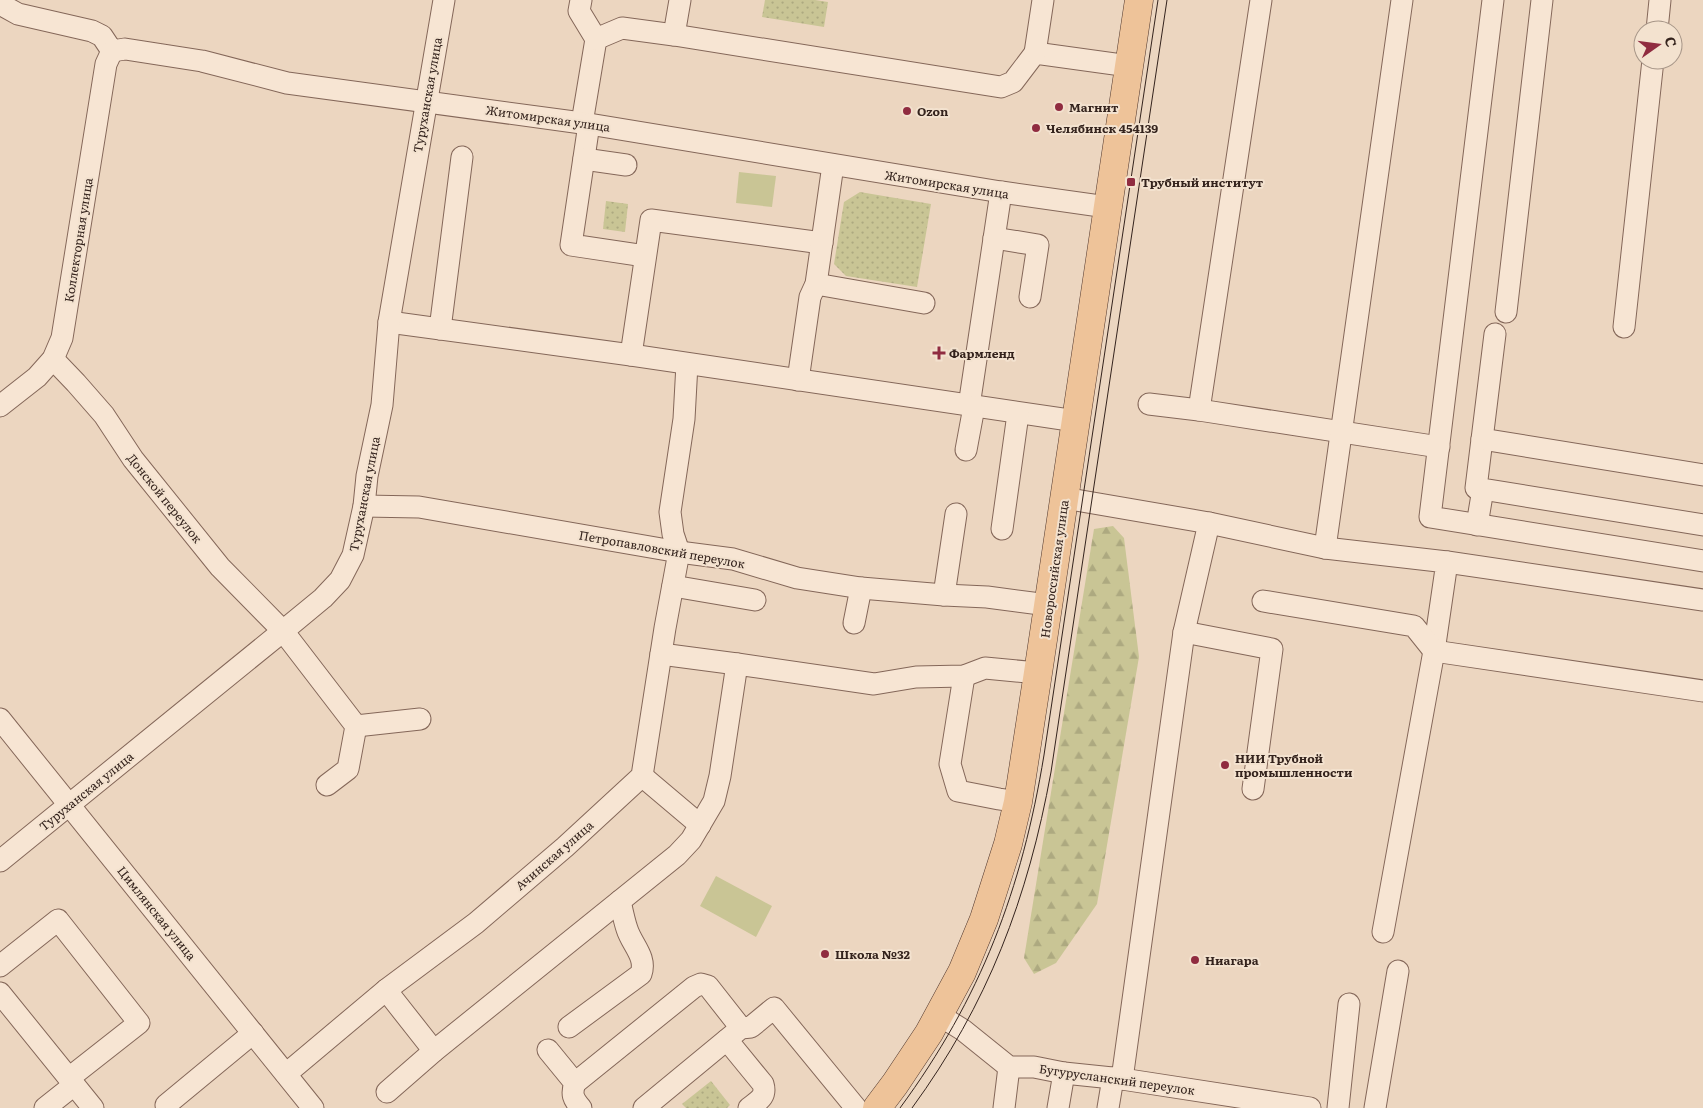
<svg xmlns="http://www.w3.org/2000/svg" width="1703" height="1108" font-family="Literata,serif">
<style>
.grass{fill:url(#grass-dots)}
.forest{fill:url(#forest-firs)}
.pitch{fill:#c9c595}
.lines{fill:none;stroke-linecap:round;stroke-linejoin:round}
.minor-casing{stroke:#846759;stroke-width:23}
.major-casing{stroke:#51372d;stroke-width:29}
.minor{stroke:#f7e5d3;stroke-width:21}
.major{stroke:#eec399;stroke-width:28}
.tram{stroke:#34231d;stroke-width:1}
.poi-dot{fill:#902c40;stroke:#f3e2cf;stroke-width:2}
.labels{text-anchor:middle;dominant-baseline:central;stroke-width:4;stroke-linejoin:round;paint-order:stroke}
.street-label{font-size:12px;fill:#34231d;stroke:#f3e2cf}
.poi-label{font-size:12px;font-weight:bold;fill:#34231d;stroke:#f3e2cf;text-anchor:start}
</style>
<defs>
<pattern id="grass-dots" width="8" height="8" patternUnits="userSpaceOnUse" patternTransform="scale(1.25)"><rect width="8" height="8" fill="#c9c595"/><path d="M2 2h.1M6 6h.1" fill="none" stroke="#ada980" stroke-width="1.8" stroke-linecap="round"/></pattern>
<pattern id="forest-firs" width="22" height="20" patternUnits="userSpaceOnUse" patternTransform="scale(1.25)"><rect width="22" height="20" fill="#c9c595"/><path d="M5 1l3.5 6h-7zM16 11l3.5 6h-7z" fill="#ada980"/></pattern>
</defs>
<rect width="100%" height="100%" fill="#ecd6c0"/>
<g class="grass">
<polygon points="765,0 815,0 828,2 824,27 762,17"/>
<polygon points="860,192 931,204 917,287 846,276 834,264 844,202"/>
<polygon points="606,201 628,204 625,232 603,229"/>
<polygon points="711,1081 730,1105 727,1108 686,1108 682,1104"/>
</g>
<polygon class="forest" points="1113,526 1124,538 1139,657 1097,904 1056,963 1034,974 1024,958 1094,529"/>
<g class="pitch">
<polygon points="739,172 776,176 772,207 736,203"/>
<polygon points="716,876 772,906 756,937 700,906"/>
</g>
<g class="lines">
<defs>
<g id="minor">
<polyline points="581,0 579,11 596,39 582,123"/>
<polyline points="1261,0 1199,410 1439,447"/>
<polyline points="1493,0 1430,517 1703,561"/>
<polyline points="0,4 18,14 92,31 102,36 112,51 125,49 202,61 287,83 589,124 1001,192 1107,207"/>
<polyline points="1657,30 1660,0"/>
<polyline points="674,35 680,0"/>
<polyline points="596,39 622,28 674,35 1001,87 1013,82 1035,53 1129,66"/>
<polyline points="1035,53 1043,0"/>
<polyline points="589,124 571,245 645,256"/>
<polyline points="584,159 626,165"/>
<polyline points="994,238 1038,245 1030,297"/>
<polyline points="816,284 924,303"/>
<polyline points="1506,312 1542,0"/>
<polyline points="389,322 631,355 1076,421"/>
<polyline points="1624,327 1653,60"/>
<polyline points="440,329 462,157"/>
<polyline points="1495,334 1476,488 1703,525"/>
<polyline points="631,355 651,220 822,243"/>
<polyline points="53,359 76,383 104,415 133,459 220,567 283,631 356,726 348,769 327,785"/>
<polyline points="798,380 810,297 816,284 833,165"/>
<polyline points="1149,404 1199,410"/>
<polyline points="0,406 37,377 53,359 62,338 106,64 112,51"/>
<polyline points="969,406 1001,192"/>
<polyline points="1482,439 1703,475"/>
<polyline points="966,450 974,407"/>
<polyline points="1064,498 1209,523 1325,548 1447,562 1434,651 1383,932"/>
<polyline points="364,506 419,507 679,552 733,559 797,578 861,588 944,595 987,597 1048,605"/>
<polyline points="1477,525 1483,489"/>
<polyline points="1002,529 1018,414"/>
<polyline points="1325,548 1402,0"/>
<polyline points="1447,562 1703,600"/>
<polyline points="673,586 755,600"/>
<polyline points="944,595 956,514"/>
<polyline points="1263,601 1414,626 1434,651 1703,691"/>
<polyline points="854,623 861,588"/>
<polyline points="1184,632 1272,649 1253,789"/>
<polyline points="661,654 737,664"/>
<polyline points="964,676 950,764 958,791 999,799 1018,802"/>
<polyline points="0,719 313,1108"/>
<polyline points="356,726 420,719"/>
<polyline points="642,776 700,825"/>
<polyline points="0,861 283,631 323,598 340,580 353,555 364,506 367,476 382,405 389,322 444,0"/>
<polyline points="0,966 58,920 139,1023 69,1078"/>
<polyline points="386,990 434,1051"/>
<polyline points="0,993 93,1108"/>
<polyline points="939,1015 963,1030 1009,1067 1034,1067 1064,1073 1122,1079 1310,1108"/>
<path d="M569,1027L641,974C647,957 632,945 627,929C624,920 622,910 620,901"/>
<path d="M727,1040L763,1084C767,1097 758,1101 749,1108"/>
<path d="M548,1050L575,1083C571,1094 573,1099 581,1108"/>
<polyline points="286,1074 386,990 476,923 565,847 642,776 665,628 679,552 673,534 670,512 684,419 687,364"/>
<polyline points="1122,1079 1184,632 1209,523"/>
<polyline points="575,1083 694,987 701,984 708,986 741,1028"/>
<polyline points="387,1092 434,1051 677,855 691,840 714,801 720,776 737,664 874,684 916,677 964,676 985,668 1038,673"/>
<polyline points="166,1105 253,1033"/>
<polyline points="45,1108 74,1085"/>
<polyline points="644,1108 741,1028 751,1027 774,1008 856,1108"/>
<polyline points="1004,1108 1009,1067"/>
<polyline points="1058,1108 1064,1073"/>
<polyline points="1108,1108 1113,1078"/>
<polyline points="1338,1108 1349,1004"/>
<polyline points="1375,1108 1398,971"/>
</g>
<polyline id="major" points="877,1108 895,1084 929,1033 962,972 984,919 1008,844 1018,802 1038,673 1139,0"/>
</defs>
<use href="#minor" class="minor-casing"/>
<use href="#major" class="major-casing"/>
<use href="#minor" class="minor"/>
<use href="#major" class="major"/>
<g class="tram">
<path d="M900,1108C981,998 1022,889 1044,755L1158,0"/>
<path d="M912,1108C988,1004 1028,898 1051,772L1167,0"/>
</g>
</g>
<g class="poi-dot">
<circle cx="1059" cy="107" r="5"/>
<circle cx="907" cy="111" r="5"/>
<circle cx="1036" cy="128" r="5"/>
<rect x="1126" y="177" width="10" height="10" rx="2.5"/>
<path d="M936.5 345.5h5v5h5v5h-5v5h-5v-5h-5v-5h5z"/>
<circle cx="1225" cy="765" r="5"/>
<circle cx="825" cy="954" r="5"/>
<circle cx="1195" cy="960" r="5"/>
</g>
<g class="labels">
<g class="street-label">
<text transform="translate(427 95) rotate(-80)">Туруханская улица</text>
<text transform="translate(548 118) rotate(8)">Житомирская улица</text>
<text transform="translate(947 184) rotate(9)">Житомирская улица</text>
<text transform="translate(78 240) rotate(-81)">Коллекторная улица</text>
<text transform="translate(364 494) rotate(-79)">Туруханская улица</text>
<text transform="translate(165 498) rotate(51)">Донской переулок</text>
<text transform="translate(662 549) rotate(10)">Петропавловский переулок</text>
<text transform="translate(1054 569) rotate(-82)">Новороссийская улица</text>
<text transform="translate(86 791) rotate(-39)">Туруханская улица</text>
<text transform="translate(554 855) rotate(-41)">Ачинская улица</text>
<text transform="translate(157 913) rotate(51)">Цимлянская улица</text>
<text transform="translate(1117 1079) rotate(8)">Бугурусланский переулок</text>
</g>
<g class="poi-label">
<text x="1069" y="107">Магнит</text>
<text x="917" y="111">Ozon</text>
<text x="1046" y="128">Челябинск 454139</text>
<text x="1141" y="182">Трубный институт</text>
<text x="949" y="353">Фармленд</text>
<text x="1235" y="758">НИИ Трубной<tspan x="1235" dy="14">промышленности</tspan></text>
<text x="835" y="954">Школа №32</text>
<text x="1205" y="960">Ниагара</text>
</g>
</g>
<g transform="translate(1658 45) rotate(76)"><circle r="24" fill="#f3e2cf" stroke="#a79688"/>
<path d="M0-4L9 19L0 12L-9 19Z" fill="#902c40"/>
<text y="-8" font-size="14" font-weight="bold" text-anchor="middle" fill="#34231d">С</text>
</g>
</svg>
